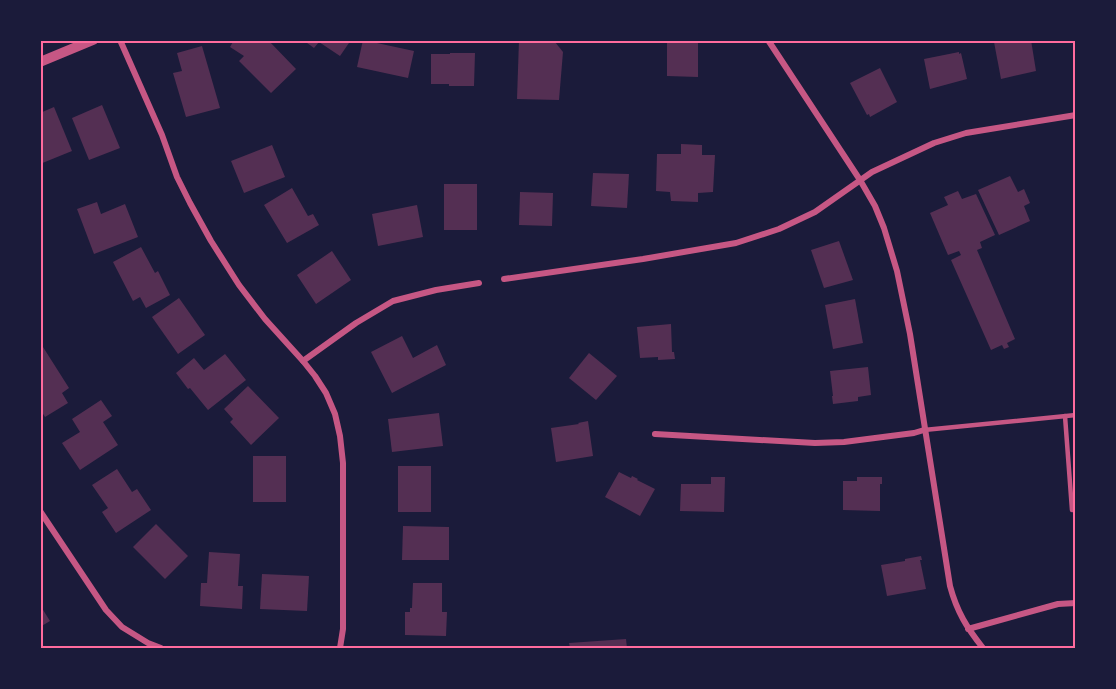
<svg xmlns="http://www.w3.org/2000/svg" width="1116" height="689" font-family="Bitter,serif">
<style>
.building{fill:#542f53}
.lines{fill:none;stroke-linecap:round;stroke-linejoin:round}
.service{stroke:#c65784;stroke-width:4.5}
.minor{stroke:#c65784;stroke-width:6}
.tertiary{stroke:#c65784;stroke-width:10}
.neatline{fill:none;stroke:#ff6b9d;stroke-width:2}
</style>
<rect width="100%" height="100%" fill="#1b1b3a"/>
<g class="building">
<polygon points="234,40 268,40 296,69 271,93 239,61 244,56 230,47"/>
<polygon points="303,40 351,40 340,56 319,42 314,48"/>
<polygon points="363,40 414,51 408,78 357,67"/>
<polygon points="519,40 555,42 563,52 559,100 517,99"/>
<polygon points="667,40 698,41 698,77 667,76"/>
<polygon points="1002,40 1031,40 1036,71 1001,79 994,42"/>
<polygon points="202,46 220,108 186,117 173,73 182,71 177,53"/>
<polygon points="959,52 959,54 961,53 967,79 930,89 924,59"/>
<polygon points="450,53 475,53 474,86 449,86 449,84 431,84 431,54 450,54"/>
<polygon points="880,68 897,102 870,117 869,114 867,115 850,83"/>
<polygon points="102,105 120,148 89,160 72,118"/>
<polygon points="54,107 72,151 40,164 40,113"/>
<polygon points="681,144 702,145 702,155 715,155 713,192 698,193 698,202 671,201 670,192 656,191 657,154 681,154"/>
<polygon points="272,145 285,177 244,193 231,161"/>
<polygon points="593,173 629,174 627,208 591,206"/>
<polygon points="1010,176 1018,192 1024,189 1030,203 1024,206 1030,221 999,235 978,190"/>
<rect x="444" y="184" width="33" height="46"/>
<polygon points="292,188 308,216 313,214 319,225 287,243 264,205"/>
<polygon points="958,191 962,199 976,194 995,235 980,242 982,248 977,250 1015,339 1007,343 1009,347 1004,349 1002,345 991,350 951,260 961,255 959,251 948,255 930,213 948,205 944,197"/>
<polygon points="520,192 553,193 552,226 519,225"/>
<polygon points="97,202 101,214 125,204 138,237 94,254 77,209"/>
<polygon points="417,205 423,237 378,246 372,214"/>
<polygon points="839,241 853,280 824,288 811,250"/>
<polygon points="141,247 155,273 158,271 170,295 146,308 140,297 133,301 113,262"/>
<polygon points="332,251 351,280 316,304 297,275"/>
<polygon points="179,298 205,335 178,354 152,317"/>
<polygon points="855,299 863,343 833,349 825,305"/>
<polygon points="671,324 672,352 674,352 675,359 658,360 658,357 640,358 637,327"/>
<polygon points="402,336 413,358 437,345 446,365 392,393 371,352"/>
<polygon points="43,347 69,388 62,393 68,403 45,417 40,409 40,349"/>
<polygon points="589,353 617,376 596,400 569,378"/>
<polygon points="225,354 246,380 208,410 190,388 188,389 176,373 194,358 204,370"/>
<polygon points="868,367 871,395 858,397 858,401 833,404 832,396 833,396 830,371"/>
<polygon points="248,386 279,418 251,445 230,422 233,419 224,409"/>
<polygon points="101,400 112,416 103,422 118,445 80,470 62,443 80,432 72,419"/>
<polygon points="439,413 443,446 392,452 388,419"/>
<polygon points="588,421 593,456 556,462 551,428 579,424 578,423"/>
<rect x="253" y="456" width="33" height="46"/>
<rect x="398" y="466" width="33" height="46"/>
<polygon points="117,469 132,492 137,489 151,510 116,533 102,512 108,508 92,485"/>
<polygon points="619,472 631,478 632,476 638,479 637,480 655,489 640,516 605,497"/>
<polygon points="711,477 725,477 724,512 680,511 681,484 711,484"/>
<polygon points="857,477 882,477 882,484 880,484 880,511 843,510 843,481 857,481"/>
<polygon points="156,524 188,556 165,579 133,547"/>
<polygon points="403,526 449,527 449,560 402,560"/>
<polygon points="209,552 240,554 238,586 243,586 242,609 200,606 201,583 207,583"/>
<polygon points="921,556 922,560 920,560 926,589 887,596 881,565 905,561 905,559"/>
<polygon points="262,574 309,576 307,611 260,609"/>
<polygon points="413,583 442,583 442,612 447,612 446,636 405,635 405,612 410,612 410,608 412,608"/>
<polygon points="40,605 50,621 40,627"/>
<polygon points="626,639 627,648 570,648 569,643"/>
</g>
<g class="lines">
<g class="service">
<polyline points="1065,416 1072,510 1076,509"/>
<polyline points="924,430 1076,415"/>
</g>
<g class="minor">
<polyline points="120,40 162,135 177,177 190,203 211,241 239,285 265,319 303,361 315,376 326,393 335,414 340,436 343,463 343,629 340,648"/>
<path d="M768,40L860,180L875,206L884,228L897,271L910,334L950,586C957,612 967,628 983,648"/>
<polyline points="504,279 643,259 736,243 779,229 815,212 872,172 934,143 966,133 1076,115"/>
<polyline points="303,361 356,323 393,301 436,290 479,283"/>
<polyline points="655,434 815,443 844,442 914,433 924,430"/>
<polyline points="40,511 106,610 122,627 148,643 161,648"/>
<polyline points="968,629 1058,604 1076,603"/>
</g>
<polyline class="tertiary" points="40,62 93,40"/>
</g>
<rect width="1116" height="689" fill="none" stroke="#1b1b3a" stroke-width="84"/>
<rect x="42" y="42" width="1032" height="605" class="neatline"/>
</svg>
